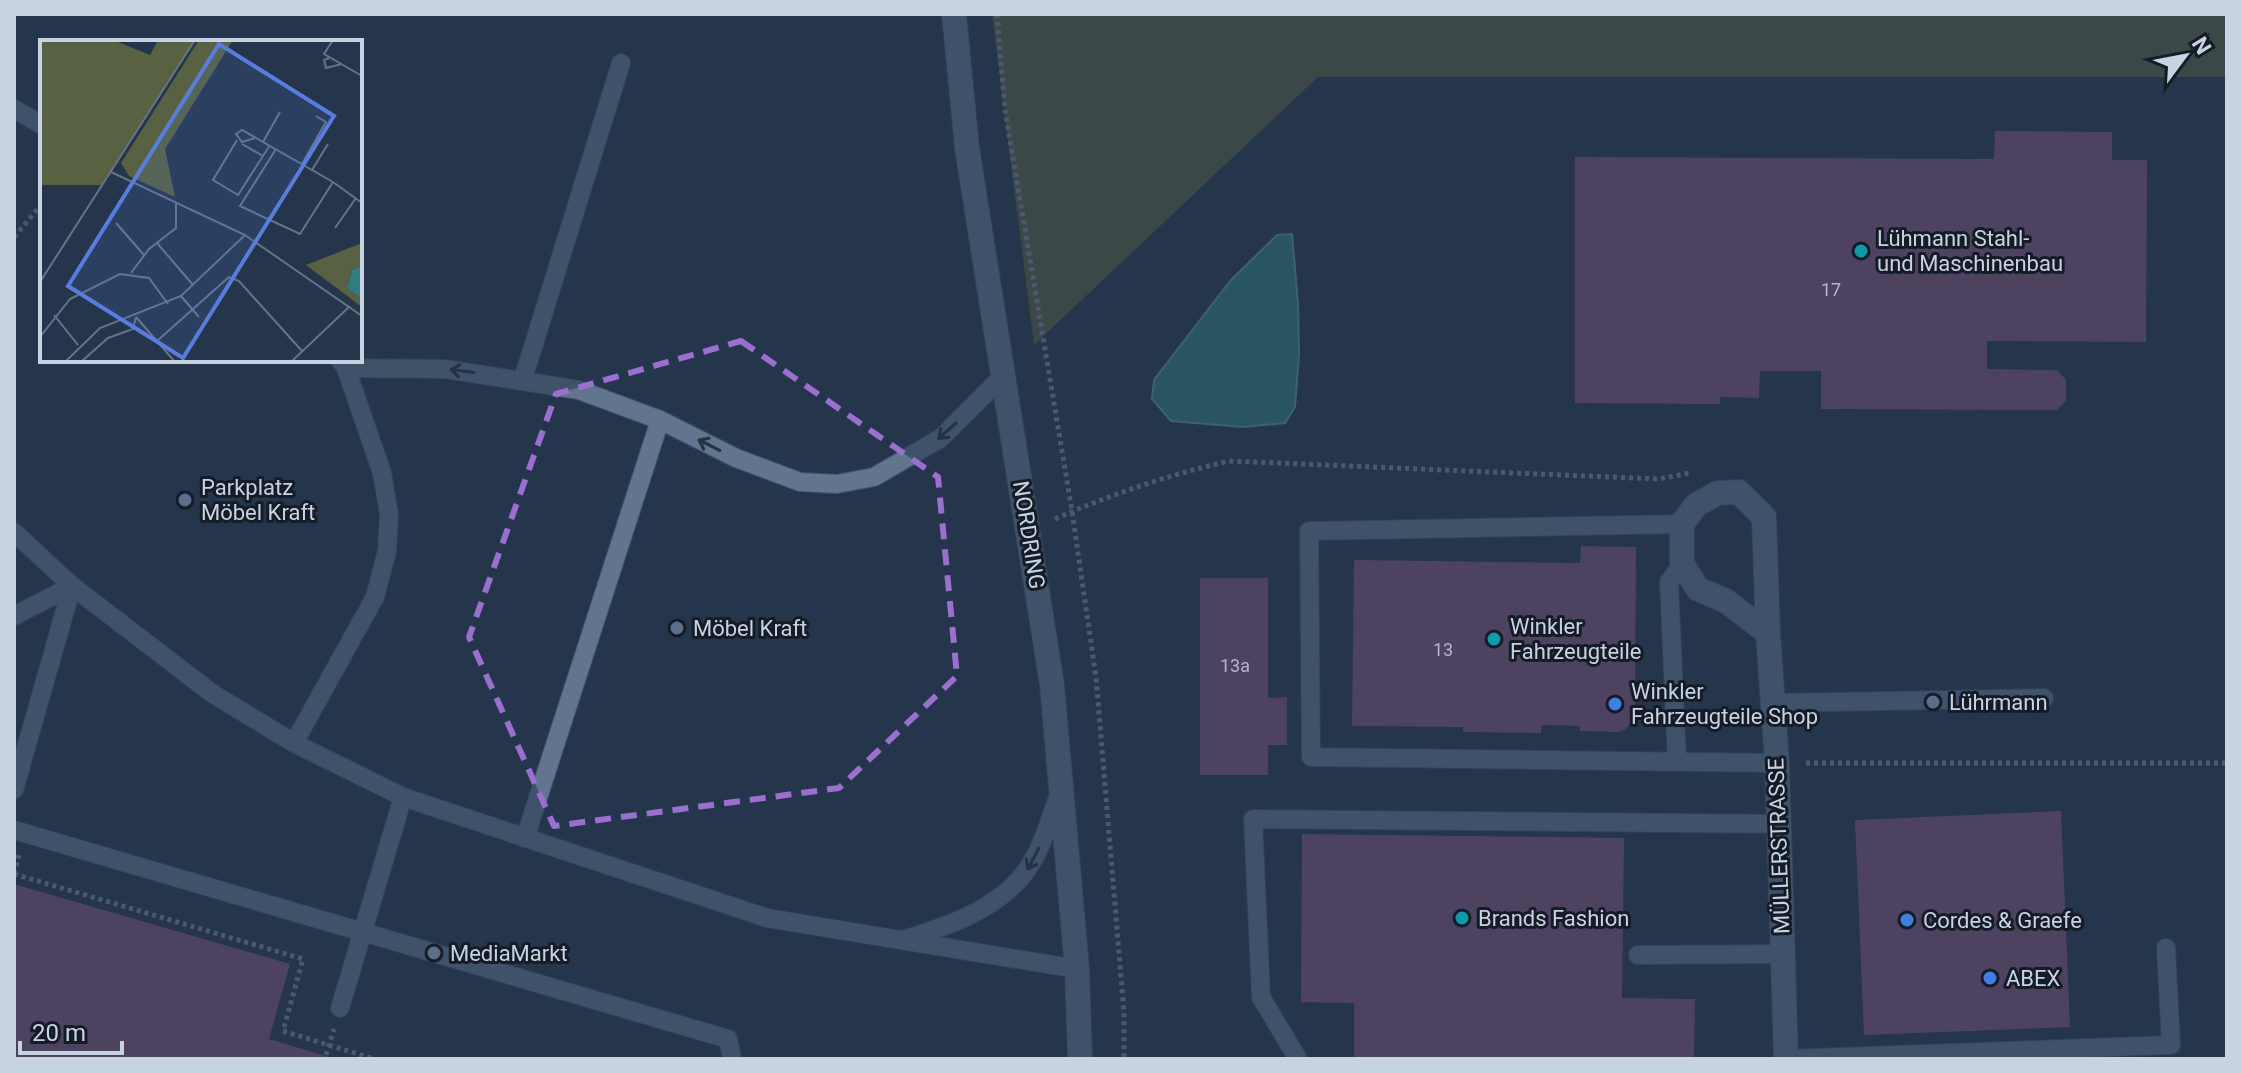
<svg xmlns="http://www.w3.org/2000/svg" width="2241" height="1073" font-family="Roboto,sans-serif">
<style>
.green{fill:#586141}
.water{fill:#2f7d7f;stroke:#5d979d;stroke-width:2}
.building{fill:#7f567a}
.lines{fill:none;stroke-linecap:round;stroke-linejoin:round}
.service-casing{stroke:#445367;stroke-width:20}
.minor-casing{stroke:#445367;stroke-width:26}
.tertiary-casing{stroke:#445367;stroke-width:26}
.path{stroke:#788699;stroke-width:5;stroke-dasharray:4 4;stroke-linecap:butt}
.service{stroke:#61758f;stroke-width:18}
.minor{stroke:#61758f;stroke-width:24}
.tertiary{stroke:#61758f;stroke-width:24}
.oneway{stroke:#283241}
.marked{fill:none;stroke:#9a6fcd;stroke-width:6;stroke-dasharray:16 10;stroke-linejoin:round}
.culture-dot{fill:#0f9aa8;stroke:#151c27;stroke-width:3}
.service-dot{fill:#5c6f8a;stroke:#151c27;stroke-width:3}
.shop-dot{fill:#3f7fe0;stroke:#151c27;stroke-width:3}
.labels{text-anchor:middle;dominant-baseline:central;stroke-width:6;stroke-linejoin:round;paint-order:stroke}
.number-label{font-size:18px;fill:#b6b4c8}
.poi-label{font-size:22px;fill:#c8d3e2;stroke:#151c27;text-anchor:start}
.street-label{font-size:22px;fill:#c8d3e2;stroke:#151c27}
.inset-road{fill:none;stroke:#667488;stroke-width:2}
.view{fill:#597ddc;fill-opacity:0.15;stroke:#597ddc;stroke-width:4}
.inset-edge{fill:none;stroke:#c8d3e2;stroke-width:4}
</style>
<rect width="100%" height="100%" fill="#24354c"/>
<polygon class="green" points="992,14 2227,14 2227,77 1318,77 1034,345"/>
<polygon class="water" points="1292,234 1298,304 1299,354 1295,407 1285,423 1243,427 1171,421 1152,399 1154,380 1231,280 1277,235"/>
<g class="building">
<polygon points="1995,131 2112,132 2112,160 2147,160 2146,342 1987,341 1987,369 2057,370 2066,380 2066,401 2057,410 1821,409 1821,371 1760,371 1759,398 1720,397 1720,404 1575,403 1575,157 1994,159"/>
<polygon points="1581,546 1636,547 1635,716 1626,729 1619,732 1580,731 1580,726 1541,725 1541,733 1463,732 1463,727 1352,726 1354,560 1580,563"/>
<polygon points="1200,578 1268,578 1268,698 1287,697 1287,745 1268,745 1268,775 1200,775"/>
<polygon points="2061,811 2070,1027 1864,1035 1855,820"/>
<polygon points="1302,834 1624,838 1622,998 1695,999 1694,1059 1354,1059 1354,1003 1301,1002"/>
<polygon points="14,884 290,964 269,1039 336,1059 14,1059"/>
</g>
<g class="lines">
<defs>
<g id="service">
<polyline points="14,109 42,125"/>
<polyline points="346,368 445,369 579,390 660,420 736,458 800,482 837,484 874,477 941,438 1003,376"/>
<polyline points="523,379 621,63"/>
<polyline points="1682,524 1309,531 1311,757 1777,763"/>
<polyline points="14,532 72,586 213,694 294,743 403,797 767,918 1077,969"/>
<polyline points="14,616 72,586"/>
<polyline points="1773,703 2044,698"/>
<polyline points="294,743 375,597 387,551 389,514 382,473 346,368 340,360"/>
<polyline points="1677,761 1669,582 1682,564"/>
<polyline points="14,790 72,586"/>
<polyline points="14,830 728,1039 732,1059"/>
<polyline points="525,838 660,420"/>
<path d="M903,940C945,927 994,911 1023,875C1041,853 1049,821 1059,795"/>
<polyline points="1638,955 1783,954"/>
<polyline points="340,1008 403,797"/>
<polyline points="1298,1059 1261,997 1253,819 1779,824"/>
<polyline points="1786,1059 2171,1045 2166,948"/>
</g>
<polyline id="minor" points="1768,633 1726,601 1698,589 1682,564 1682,524 1696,505 1718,493 1739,492 1764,517 1768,633 1777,763 1786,1059"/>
<polyline id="tertiary" points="954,14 967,148 1052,685 1077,969 1080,1059"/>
</defs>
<use href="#service" class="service-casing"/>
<use href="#minor" class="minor-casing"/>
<use href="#tertiary" class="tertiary-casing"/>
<g class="path">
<polyline points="997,14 1005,110 1072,511 1096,677 1124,1013 1124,1059"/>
<polyline points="14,237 42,204"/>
<path d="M1055,519C1112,494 1168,475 1229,461L1659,479L1690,473"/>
<polyline points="1806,763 2227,763"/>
<polyline points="14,874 303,959 283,1031 374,1059"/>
<polyline points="14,874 19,855"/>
<polyline points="326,1055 334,1029"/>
</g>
<use href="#service" class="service"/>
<use href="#minor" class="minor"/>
<use href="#tertiary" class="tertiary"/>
</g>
<defs><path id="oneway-shaft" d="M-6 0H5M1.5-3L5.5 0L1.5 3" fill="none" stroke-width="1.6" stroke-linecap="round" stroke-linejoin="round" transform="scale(2)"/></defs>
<g class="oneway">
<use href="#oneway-shaft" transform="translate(462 371) rotate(-173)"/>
<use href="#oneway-shaft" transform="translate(947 431) rotate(138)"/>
<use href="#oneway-shaft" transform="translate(709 445) rotate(-153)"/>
<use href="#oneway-shaft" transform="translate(1033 859) rotate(118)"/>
</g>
<path d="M0 0H2241V1073H0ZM741,341L938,477L957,676L839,788L554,826L469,637L556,394Z" fill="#24354c" fill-opacity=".55" fill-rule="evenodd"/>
<path class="marked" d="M741,341L938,477L957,676L839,788L554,826L469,637L556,394Z"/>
<g class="culture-dot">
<circle cx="1861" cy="251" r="8"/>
<circle cx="1494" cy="639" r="8"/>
<circle cx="1462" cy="918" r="8"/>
</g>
<g class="service-dot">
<circle cx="185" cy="500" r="8"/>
<circle cx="677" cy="628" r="8"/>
<circle cx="1933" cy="702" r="8"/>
<circle cx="434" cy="953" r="8"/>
</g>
<g class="shop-dot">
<circle cx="1615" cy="704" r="8"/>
<circle cx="1907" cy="920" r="8"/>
<circle cx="1990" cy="978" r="8"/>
</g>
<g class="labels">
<g class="number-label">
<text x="1831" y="289">17</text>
<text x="1443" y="649">13</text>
<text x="1235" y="665">13a</text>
</g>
<g class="poi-label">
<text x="1877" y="238">Lühmann Stahl-<tspan x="1877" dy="25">und Maschinenbau</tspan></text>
<text x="201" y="487">Parkplatz<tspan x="201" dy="25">Möbel Kraft</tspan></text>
<text x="1510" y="626">Winkler<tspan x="1510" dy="25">Fahrzeugteile</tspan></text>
<text x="693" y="628">Möbel Kraft</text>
<text x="1631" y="691">Winkler<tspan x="1631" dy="25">Fahrzeugteile Shop</tspan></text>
<text x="1949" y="702">Lührmann</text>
<text x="1478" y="918">Brands Fashion</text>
<text x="1923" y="920">Cordes &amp; Graefe</text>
<text x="450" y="953">MediaMarkt</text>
<text x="2006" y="978">ABEX</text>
</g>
<g class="street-label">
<text transform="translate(1029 535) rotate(81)">NORDRING</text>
<text transform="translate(1779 846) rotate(-92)">MÜLLERSTRASSE</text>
</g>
</g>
<g transform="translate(40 40)">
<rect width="322" height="322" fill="#24354c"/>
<path d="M0,0H73L110,15L118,0H155L62,145H0ZM159,0H193L125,109L135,157L89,136L81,123ZM322,203V225L312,230L307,248L322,259V267L266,225Z" fill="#586141"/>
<path d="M322,225V259L307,248L312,230Z" fill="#2f7d7f"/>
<path class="inset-road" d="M293,0L284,14L322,36M289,18L284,20L286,28L302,24M215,98L202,102L196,94L202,90L293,142L322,163M197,100L173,140L198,155L230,105M223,102L240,72M202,104L223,116M236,109L200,166L260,194L293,142M262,124L286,82L276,76M272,130L288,104M71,132L205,195L322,276M76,183L104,215M295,188L316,158M117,203L153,245M91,233L109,209L136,188V163M0,242L155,0M141,256L159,277M14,275L38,305M96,277L135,322M0,297L30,259L80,234L109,238L128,264M117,301L189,237L199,241L262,311M25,322L60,288L141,256L205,195M41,322L68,298L93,289L96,277M251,322L310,266"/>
<path class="view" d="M179,4L294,76L143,318L28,246Z"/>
<rect width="322" height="322" class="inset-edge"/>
</g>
<rect width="2241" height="1073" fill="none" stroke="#c8d3e2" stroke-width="32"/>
<g transform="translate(2185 56) rotate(58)" stroke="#151c27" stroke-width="6" paint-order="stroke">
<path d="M0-6L14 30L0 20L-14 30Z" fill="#c8d3e2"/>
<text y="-12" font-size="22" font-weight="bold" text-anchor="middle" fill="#c8d3e2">N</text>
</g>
<path d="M20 1041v12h102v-12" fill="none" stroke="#c8d3e2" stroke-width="4"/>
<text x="32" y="1041" font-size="24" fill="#c8d3e2" stroke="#151c27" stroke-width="6" paint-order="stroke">20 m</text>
</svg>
